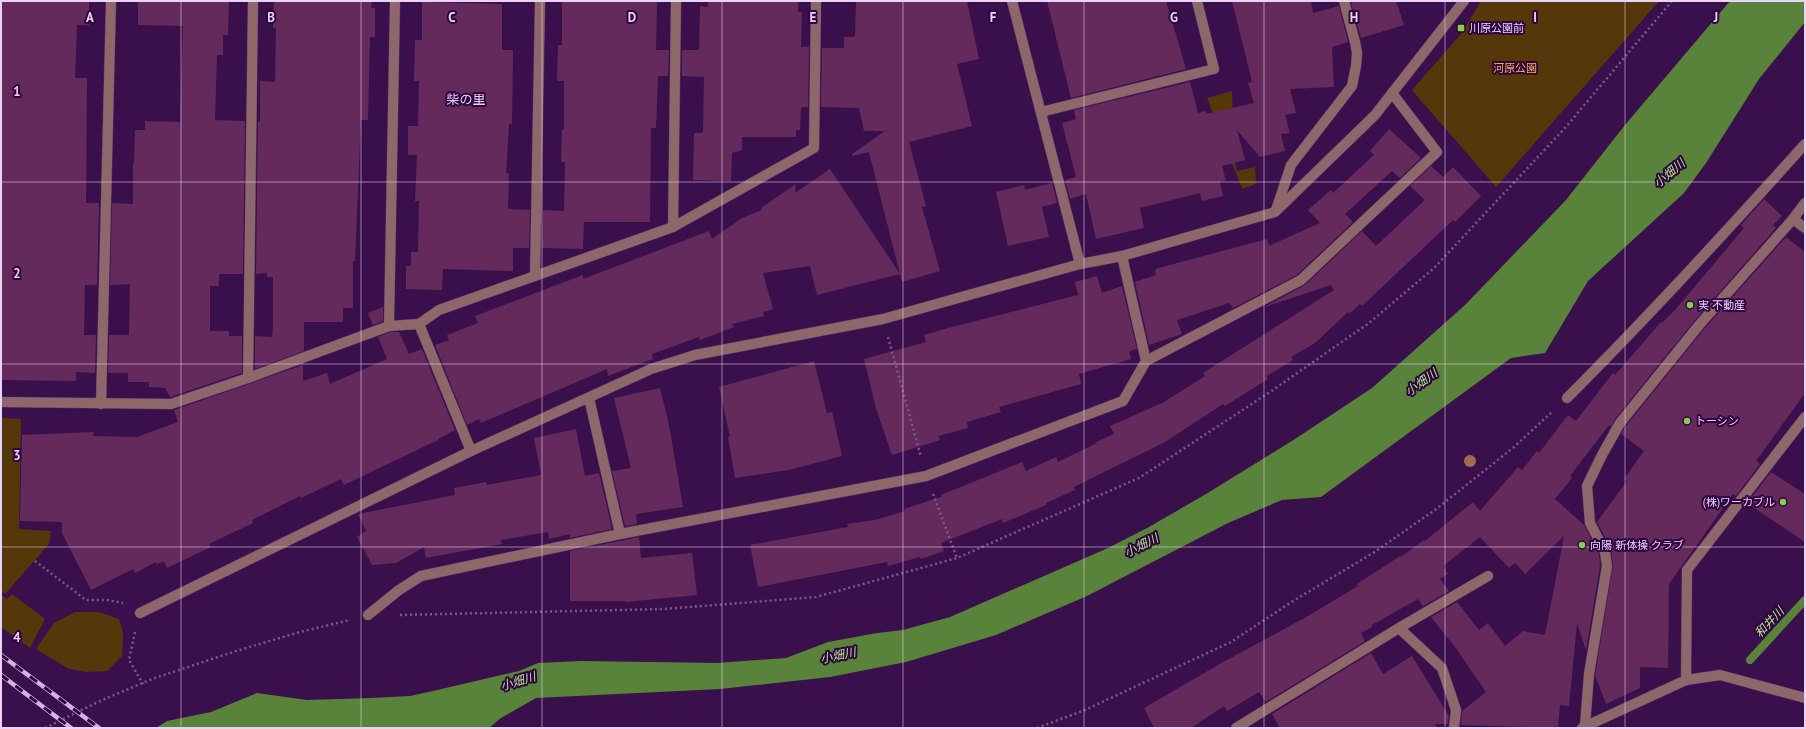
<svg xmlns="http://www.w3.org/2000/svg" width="1806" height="729" font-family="'PT Sans','Noto Sans JP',sans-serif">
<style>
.green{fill:#553809}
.water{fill:#59823a}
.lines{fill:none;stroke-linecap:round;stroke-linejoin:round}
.stream{stroke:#59823a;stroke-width:8}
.building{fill:#652a5c}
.minor-casing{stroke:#562f67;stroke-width:11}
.path{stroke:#7b598b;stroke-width:2.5;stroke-dasharray:2 3;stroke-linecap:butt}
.minor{stroke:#8e676a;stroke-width:10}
.rail-casing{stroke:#cfb6dd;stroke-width:4.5}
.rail{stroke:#2f0441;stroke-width:3;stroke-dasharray:9;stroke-linecap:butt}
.tree{fill:#a36a4d}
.grid{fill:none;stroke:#e9d3f6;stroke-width:1;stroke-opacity:0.55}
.poi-dot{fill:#87cf4b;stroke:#2f0441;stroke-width:1.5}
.labels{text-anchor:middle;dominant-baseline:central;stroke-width:4;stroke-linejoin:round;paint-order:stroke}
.poi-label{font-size:11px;fill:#e9d3f6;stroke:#2f0441;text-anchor:start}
.park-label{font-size:11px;fill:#f9b34d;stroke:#2f0441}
.water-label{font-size:12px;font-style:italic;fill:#b1eb88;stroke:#2f0441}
.quarter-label{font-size:13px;fill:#e9d3f6;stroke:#2f0441}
.grid-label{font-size:13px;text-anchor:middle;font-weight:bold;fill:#e9d3f6;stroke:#2f0441;stroke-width:4;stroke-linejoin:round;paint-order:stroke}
</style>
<rect width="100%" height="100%" fill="#3a104c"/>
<g class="green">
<polygon points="1481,1 1659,1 1496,187 1412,90 1461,34"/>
<polygon points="1232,91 1233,120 1225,125 1237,171 1255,167 1256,184 1242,189 1207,98"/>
<polygon points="1,418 21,419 19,529 51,531 49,544 5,594 1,591"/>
<polygon points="12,594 45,619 30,648 1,627 1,595 7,599"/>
<polygon points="75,612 99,612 119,619 123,633 122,656 107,671 87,672 69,669 36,649 54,623"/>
</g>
<polygon class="water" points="1730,1 1805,1 1805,22 1759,79 1706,163 1684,193 1588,281 1545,353 1511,358 1321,497 1282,500 1228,523 1087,596 996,635 906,662 830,677 720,689 536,698 501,718 489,728 156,728 167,721 211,712 257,693 307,700 371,698 410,696 433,691 519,671 538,663 581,661 717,663 786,658 828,642 877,633 903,630 950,617 1108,548 1149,527 1206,494 1295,439 1372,388 1465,305 1566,200 1625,125"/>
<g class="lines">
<polyline class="stream" points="1750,660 1805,600"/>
</g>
<g class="building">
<polygon points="1,1 89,1 89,25 77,25 75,78 87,78 86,203 99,203 97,285 85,285 84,335 96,335 95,373 76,372 76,381 1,380"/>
<polygon points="138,1 229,1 228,35 223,35 223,55 217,55 215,120 245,121 243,274 219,274 219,286 210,286 210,331 229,331 229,336 242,336 242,373 170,397 165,388 149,387 149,382 128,382 128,373 108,373 109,335 129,335 130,284 110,285 112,203 133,204 133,163 134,163 135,130 145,130 145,121 180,122 183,26 138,25"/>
<polygon points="274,1 372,1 371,8 375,8 375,37 370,37 368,120 361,120 355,261 353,261 353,308 343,308 343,322 304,322 304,351 255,369 255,336 272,337 273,325 273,277 267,277 267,273 256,274 258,122 260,121 260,81 275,82 276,28 273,28"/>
<polygon points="562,1 657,1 656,50 669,50 668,76 658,76 656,128 651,128 650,222 584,222 583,249 542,248 543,210 564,211 565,162 561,162 562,130 564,130 564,81 557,81 558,45 562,45"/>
<polygon points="708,1 798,1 798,12 802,12 801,47 809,47 808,107 801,107 800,130 796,130 796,137 742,137 742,150 732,153 731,181 693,180 694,133 703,133 704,77 682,76 682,50 699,50 700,6 708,7"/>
<polygon points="856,1 967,1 979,59 957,64 972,126 909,142 926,206 922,207 940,271 902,282 900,274 817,295 810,266 763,273 773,309 763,312 764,316 732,324 734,327 700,340 699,337 652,354 653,359 608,376 607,369 481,423 479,419 467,425 435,345 449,340 447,335 478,323 475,316 583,275 583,279 709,231 712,239 742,218 762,210 761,208 796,184 795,193 830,169 900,274 869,152 853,156 852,154 885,131 864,131 859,108 821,107 822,48 844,48 844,37 855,37"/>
<polygon points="1047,1 1166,1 1186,69 1071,98"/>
<polygon points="1232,1 1311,1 1313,13 1339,6 1348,42 1332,47 1334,87 1290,89 1296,113 1285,115 1290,133 1281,134 1285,151 1260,157 1237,130 1245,160 1222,166 1226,180 1220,182 1223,196 1202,201 1200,193 1140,208 1144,228 1096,239 1086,194 1070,199 1065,180 1076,177 1062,123 1076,119 1074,110 1190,82 1198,113 1206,111 1206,114 1254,103 1248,83 1252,82"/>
<polygon points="1357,1 1396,1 1404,25 1361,38 1351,3"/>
<polygon points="422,2 502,4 502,50 513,50 512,124 509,124 506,173 509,173 508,209 530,210 529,248 513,248 513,271 443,269 442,290 406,289 406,266 411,266 411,252 418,252 419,201 415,201 417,155 408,155 408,126 418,126 419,81 414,81 415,40 422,40"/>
<polygon points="1389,129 1421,158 1400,178 1392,171 1345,214 1353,222 1297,275 1233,308 1229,303 1177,320 1182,334 1149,345 1135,282 1156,275 1155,269 1267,239 1269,246 1320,223 1308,210 1331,190 1333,193 1374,155 1370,151"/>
<polygon points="1431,166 1443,177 1453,167 1481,196 1455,222 1453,220 1362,306 1360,304 1349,314 1348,312 1315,343 1291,357 1293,360 1267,376 1268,379 1225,406 1223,404 1165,442 1074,487 1075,490 1046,503 1046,505 1003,523 1002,519 941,543 944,551 921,559 920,557 888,566 887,562 758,587 750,545 848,527 847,524 875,520 905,511 904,509 941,497 941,495 1022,462 1026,471 1056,457 1058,462 1097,443 1096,442 1114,434 1110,426 1164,402 1205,376 1203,373 1334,290 1331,285 1262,308 1305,285 1362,231 1376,246 1425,200 1410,186"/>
<polygon points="1052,183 1057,203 1042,207 1049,237 1008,246 996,192 1024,185 1025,190"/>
<polygon points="1764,199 1782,216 1773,225 1776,228 1695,320 1615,419 1611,427 1609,425 1570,476 1572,478 1555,499 1584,525 1599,554 1600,566 1586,650 1577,624 1569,706 1560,705 1558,728 1461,725 1462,711 1486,692 1455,647 1431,617 1457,602 1479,630 1488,623 1505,646 1523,631 1545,635 1564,536 1525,574 1515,563 1509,568 1480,537 1443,566 1448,574 1440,579 1449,591 1423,606 1418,599 1372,625 1372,627 1361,633 1365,641 1266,702 1259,692 1227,711 1224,706 1191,728 1154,728 1144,708 1218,665 1308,616 1358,586 1357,584 1400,556 1401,557 1424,540 1425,541 1473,502 1480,511 1518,467 1522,470 1537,451 1539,453 1568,415 1576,421 1613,373 1615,375 1661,322 1662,323 1675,310 1744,228 1741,225"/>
<polygon points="1786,237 1805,252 1805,393 1756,461 1760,464 1736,496 1733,494 1669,584 1668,668 1640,667 1640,688 1606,704 1595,675 1613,565 1611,549 1597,522 1627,481 1624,479 1644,451 1621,434 1625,427 1705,328"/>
<polygon points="1097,276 1102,293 1122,286 1137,349 1129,351 1131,359 1079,374 1081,384 999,407 1001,412 967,422 968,428 938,436 940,440 892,455 876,408 864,359 926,342 924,335 948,328 1078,295 1075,282"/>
<polygon points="383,307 383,321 373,325 368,313"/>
<polygon points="390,332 399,332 409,354 422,349 455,430 438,439 438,440 344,485 341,479 301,498 300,496 252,520 253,523 209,544 211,547 167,568 164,561 157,564 156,562 135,573 133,569 91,590 62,533 62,522 20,521 22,435 94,432 93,436 137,437 178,422 174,410 303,365 303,381 327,373 330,384 387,359 378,337"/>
<polygon points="814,361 827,413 832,412 842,456 789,470 735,478 728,437 730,436 719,387"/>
<polygon points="660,388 669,425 683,507 636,514 637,524 625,526 612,471 631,468 614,398"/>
<polygon points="576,429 585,476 599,473 612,529 570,538 570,534 549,539 548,532 501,540 502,544 426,558 424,547 396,563 372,565 357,537 366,531 358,514 455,495 454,488 486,482 487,485 541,475 534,438"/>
<polygon points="1771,472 1805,494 1805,542 1747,503"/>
<polygon points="639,537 641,558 692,553 697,595 626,602 625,601 570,601 570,551"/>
<polygon points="1371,653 1383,674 1412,656 1449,716 1448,724 1435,724 1438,728 1280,728 1272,714"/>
</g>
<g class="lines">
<defs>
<g id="minor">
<polyline points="1012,1 1080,264"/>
<polyline points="1041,112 1214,69 1197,1"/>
<polyline points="1276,210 1291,165 1352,86 1356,66 1357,53 1355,42 1344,1"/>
<polyline points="1793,219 1805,228"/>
<polyline points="673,227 676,1"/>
<polyline points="1122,256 1146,361"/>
<polyline points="535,276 540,1"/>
<polyline points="419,324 471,451"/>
<polyline points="389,326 395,1"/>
<polyline points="248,378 253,1"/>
<polyline points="589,398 620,534"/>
<path d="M1567,398C1649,316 1727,231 1805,144"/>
<polyline points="1,402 171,404 248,378 389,326 419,324 439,310 673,227 814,148 816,1"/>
<polyline points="101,404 111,1"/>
<polyline points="140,613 471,451 651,369 695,355 883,319 1080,264 1122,256 1275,212 1375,115 1464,1"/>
<polyline points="368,615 399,590 421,576 620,534 926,476 1123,401 1146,361 1301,280 1437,152 1392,93"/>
<polyline points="1399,628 1442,668 1456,710 1454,728"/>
<polyline points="1686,680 1687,570 1805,417"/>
<polyline points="1585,726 1589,674 1607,566 1605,552 1590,523 1587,486 1602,455 1620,423 1700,324 1793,219 1805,203"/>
<polyline points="1236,728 1399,628 1488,576"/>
<polyline points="1582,728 1686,680 1720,675 1805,698"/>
</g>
</defs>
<use href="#minor" class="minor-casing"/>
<g class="path">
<polyline points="888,337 921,457"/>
<polyline points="933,494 957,558"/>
<polyline points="35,561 86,600 107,600 123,603"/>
<polyline points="400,615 664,609 816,597 957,558 1139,478 1270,392 1369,323 1434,268 1565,128 1672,1"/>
<polyline points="135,632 129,660 143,684"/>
<polyline points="45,728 100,701 152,679 236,651 300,632 350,620"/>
<polyline points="1037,728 1085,710 1231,642 1293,601 1373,553 1435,510 1514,447 1553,411"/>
</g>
<use href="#minor" class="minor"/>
<defs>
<g id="rail">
<polyline points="1,655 99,728"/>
<polyline points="1,675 71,728"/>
</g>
</defs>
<use href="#rail" class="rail-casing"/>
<use href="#rail" class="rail"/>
</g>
<circle class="tree" cx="1470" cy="461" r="6"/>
<path class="grid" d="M181,1V728M361,1V728M542,1V728M722,1V728M903,1V728M1084,1V728M1264,1V728M1445,1V728M1625,1V728M1,182H1805M1,364H1805M1,547H1805"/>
<g class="poi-dot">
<rect x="1457" y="24" width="8" height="8" rx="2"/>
<circle cx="1690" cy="305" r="4"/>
<circle cx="1687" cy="421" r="4"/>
<circle cx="1783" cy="502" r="4"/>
<circle cx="1582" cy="545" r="4"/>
</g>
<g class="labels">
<g class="poi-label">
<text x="1469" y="28">川原公園前</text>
<text x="1698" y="305">実 不動産</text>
<text x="1695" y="421">トーシン</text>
<text x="1775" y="502" text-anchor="end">(株)ワーカブル</text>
<text x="1590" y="545">向陽 新体操 クラブ</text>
</g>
<g class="park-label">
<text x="1515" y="68">河原公園</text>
</g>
<g class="water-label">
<text transform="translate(1669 173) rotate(-40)">小畑川</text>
<text transform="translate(1421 382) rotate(-36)">小畑川</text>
<text transform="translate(1141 545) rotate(-27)">小畑川</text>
<text transform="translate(1769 622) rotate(-47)">和井川</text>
<text transform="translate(838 655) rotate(-12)">小畑川</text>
<text transform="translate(518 681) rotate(-17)">小畑川</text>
</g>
<g class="quarter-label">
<text x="466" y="99">柴の里</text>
</g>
</g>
<g class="grid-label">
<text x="90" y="22">A</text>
<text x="271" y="22">B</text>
<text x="452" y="22">C</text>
<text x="632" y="22">D</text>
<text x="813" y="22">E</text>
<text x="993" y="22">F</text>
<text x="1174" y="22">G</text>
<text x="1354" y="22">H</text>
<text x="1535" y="22">I</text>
<text x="1716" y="22">J</text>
<text x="17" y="96">1</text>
<text x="17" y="278">2</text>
<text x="17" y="460">3</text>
<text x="17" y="642">4</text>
</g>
<rect width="1806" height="729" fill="none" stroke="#e9d3f6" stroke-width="4"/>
</svg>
